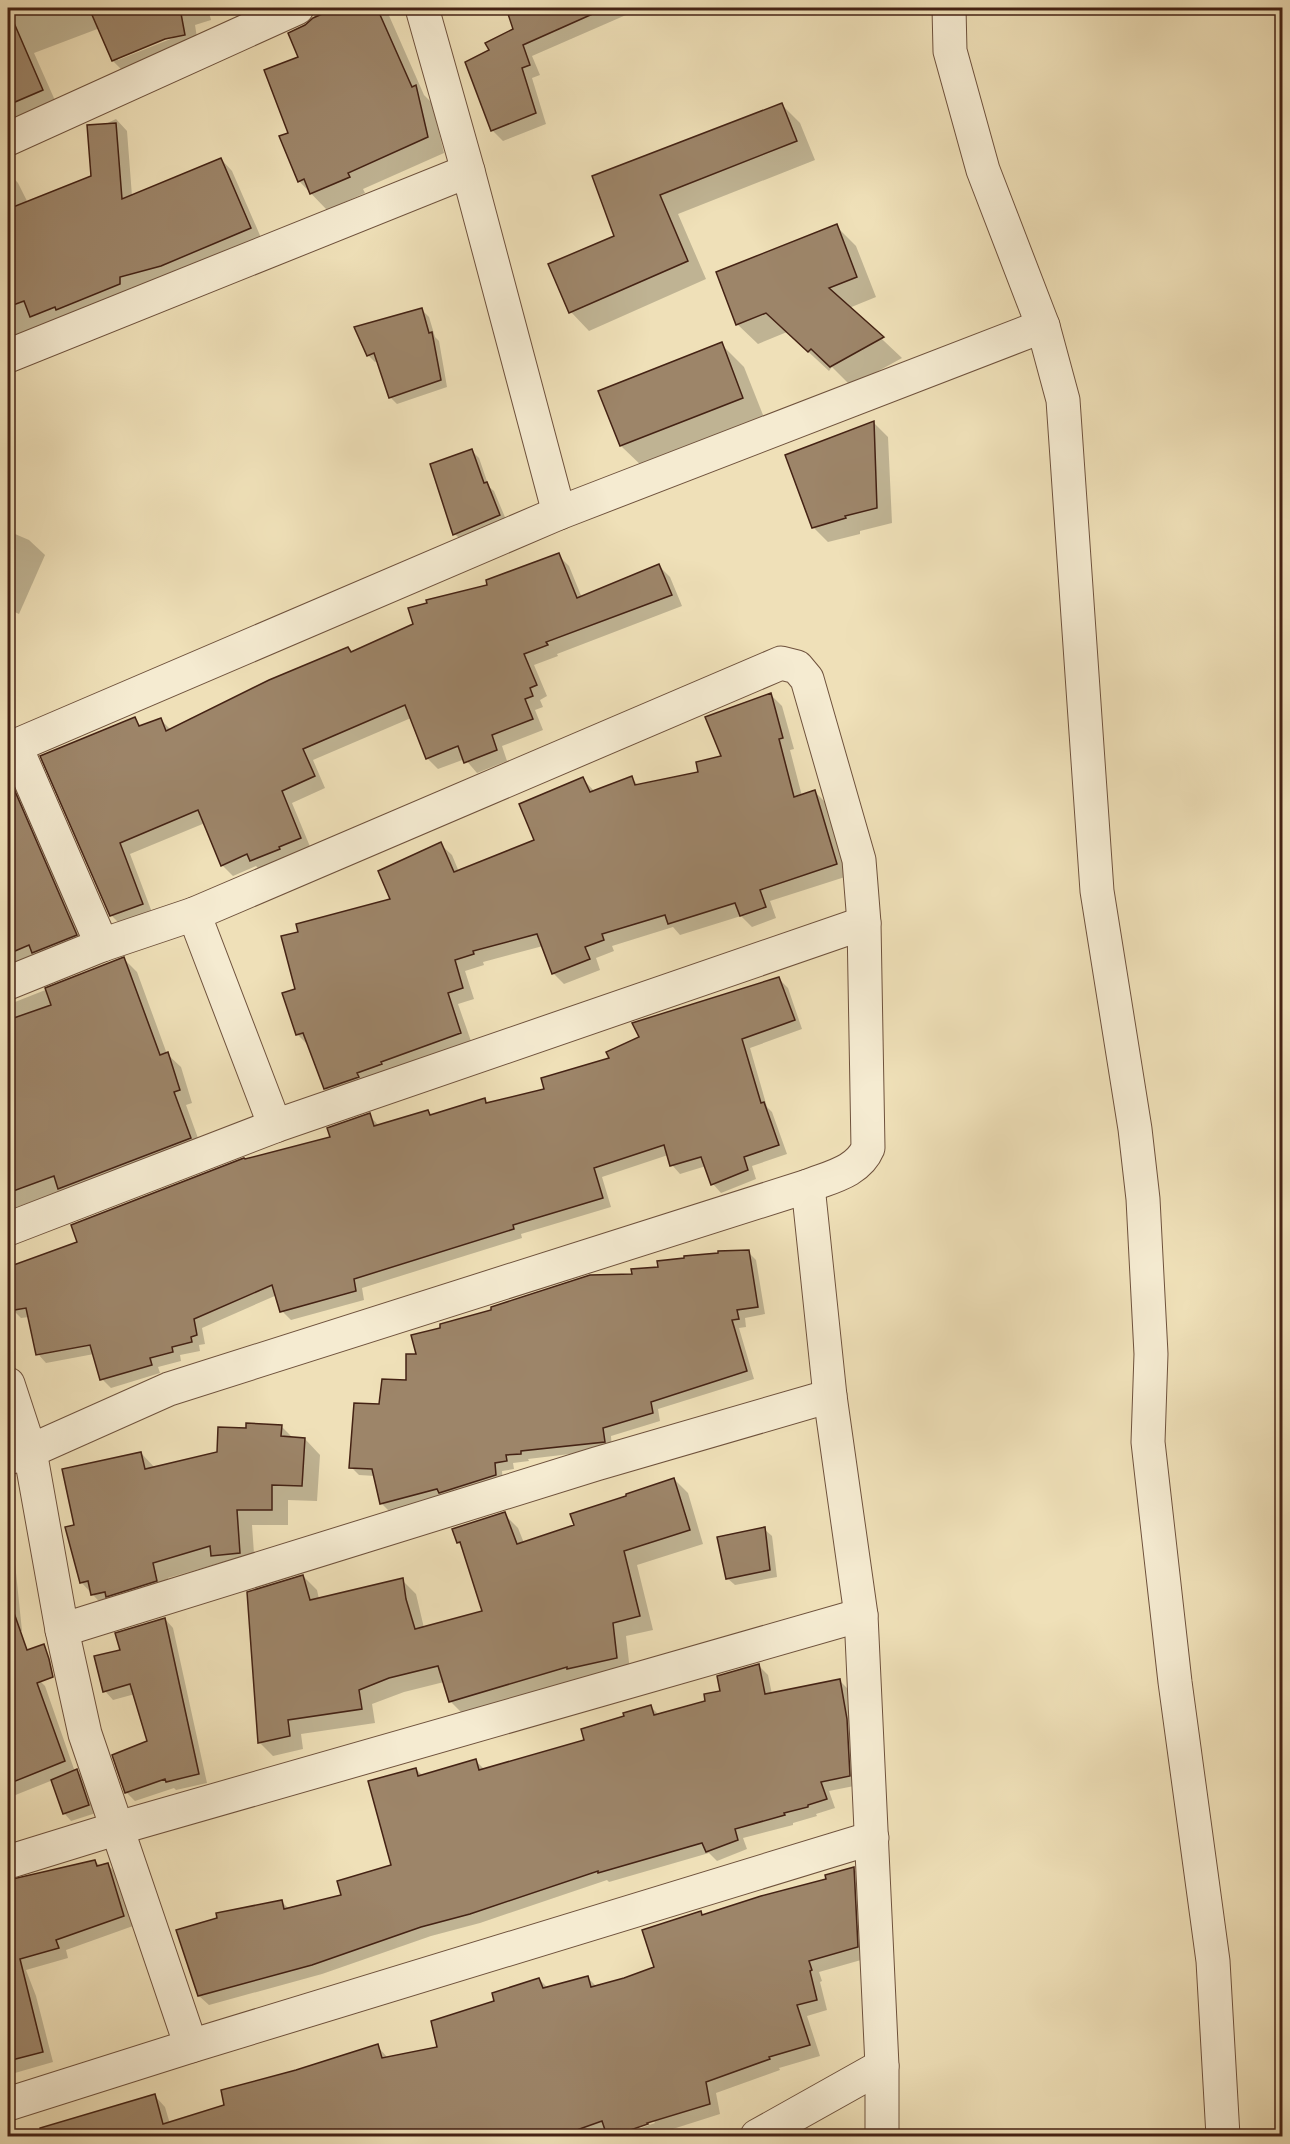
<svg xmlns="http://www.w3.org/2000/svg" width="1290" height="2144" font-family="'Libre Bodoni',serif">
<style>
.shadow{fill:#0003;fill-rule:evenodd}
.building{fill:#9d8569;stroke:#442214;stroke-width:1.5}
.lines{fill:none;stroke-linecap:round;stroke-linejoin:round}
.minor-casing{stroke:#6f523d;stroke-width:35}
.minor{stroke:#f5ebd1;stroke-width:33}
</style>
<rect width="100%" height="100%" fill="#efe0b8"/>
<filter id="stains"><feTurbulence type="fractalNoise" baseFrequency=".00333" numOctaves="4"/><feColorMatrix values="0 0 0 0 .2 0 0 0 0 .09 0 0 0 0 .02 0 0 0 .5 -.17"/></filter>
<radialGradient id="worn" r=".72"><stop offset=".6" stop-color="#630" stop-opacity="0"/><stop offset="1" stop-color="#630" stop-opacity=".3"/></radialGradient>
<g class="shadow">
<path d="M30,8H208L211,20L195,25L199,50L128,76L113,61L100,28L34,53L57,105L8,122V17ZM172,35L173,38L118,60V57Z"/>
<polygon points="317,8 384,8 387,11 424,95 432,103 444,153 363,189 365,193 327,210 299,181 290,134 306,26 313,20"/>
<polygon points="507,8 642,8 532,56 540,75 532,78 546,124 503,141 492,130 491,50 515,30"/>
<polygon points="781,104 800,123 815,160 678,214 706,279 589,331 571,312 616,237 594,177"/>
<polygon points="116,119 127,131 132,196 221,159 232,171 262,240 173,278 131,288 131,295 8,342 8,172 18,183 28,203 92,177 89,132"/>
<polygon points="836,226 856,246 876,297 849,308 902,358 851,386 832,367 829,371 787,332 758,344 737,324"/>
<polygon points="422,310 429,317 435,337 439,341 447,387 397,404 390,397 378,361 375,362 368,355"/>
<polygon points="721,344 744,367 765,420 644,468 621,446 600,392"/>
<polygon points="873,422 888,437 892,523 860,531 860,534 828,542 813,527"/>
<polygon points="472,451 479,458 489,487 494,491 507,522 462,541 455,534"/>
<polygon points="8,531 29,540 45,555 19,614 8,609"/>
<polygon points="558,555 569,566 582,598 659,566 670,577 682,606 557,654 558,656 534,665 547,696 540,700 543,707 535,710 543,730 502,746 507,761 477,773 465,759 438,769 427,758 411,718 313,760 325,788 292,803 311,849 262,872 256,866 233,876 222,865 205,823 130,854 153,915 122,926 111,915 134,719 142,727 161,720 171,730 348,648 352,653 415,625 489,586"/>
<polygon points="771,695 782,706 794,749 790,750 802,796 815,792 826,803 848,876 770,901 776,918 752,927 741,916 680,935 673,927 612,946 614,951 596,958 600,970 564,984 553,973 543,946 483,962 484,965 465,971 474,999 458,1004 472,1044 336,1100 325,1089 309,1046 297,1034 297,990 392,900 440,844 452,855 459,872 536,841 582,778 595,792 631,778 639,786 700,773 723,757"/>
<polygon points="8,779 21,792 89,948 8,983"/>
<polygon points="124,959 137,972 167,1054 181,1067 192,1103 186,1105 203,1152 62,1191 8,1210 8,1003 15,1002"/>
<polygon points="779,979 788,988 802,1029 750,1048 767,1107 772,1112 787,1154 752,1166 756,1179 721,1193 713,1184 706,1166 680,1174 672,1165 668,1155 602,1177 611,1207 521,1234 522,1238 362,1288 364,1300 291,1320 282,1311 277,1295 202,1328 205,1344 199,1345 200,1351 180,1355 181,1361 158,1367 160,1373 111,1388 102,1379 94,1354 46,1363 38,1354 29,1317 21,1318 13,1310 15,1338 8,1340 8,1305 13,1311 8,1296 8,1269 78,1243 332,1138 369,1115 379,1126 428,1112 432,1116 484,1100 489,1104 546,1090"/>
<polygon points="748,1252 756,1260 765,1314 745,1318 746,1327 739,1328 754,1379 658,1409 660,1421 611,1436 612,1449 528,1459 529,1461 513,1463 514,1469 502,1471 503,1483 389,1511 381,1503 375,1476 359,1475 351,1467 381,1406 407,1382 418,1356 633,1275 660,1268"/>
<polygon points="281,1426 293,1438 305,1439 320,1455 317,1501 288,1500 288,1525 252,1525 255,1568 228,1571 220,1563 168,1578 172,1597 108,1611 81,1582 76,1526 141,1453 155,1468 218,1453 247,1430"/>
<polygon points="674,1479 688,1493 703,1544 637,1565 653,1630 626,1636 630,1671 464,1715 450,1701 444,1682 404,1692 372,1704 375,1723 301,1734 303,1749 273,1756 259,1742 303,1576 317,1590 319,1599 402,1580 416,1594 424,1628 484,1612 464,1548 458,1542 504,1514 518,1528 524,1543 576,1526"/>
<polygon points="8,1516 15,1563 22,1631 8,1633"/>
<polygon points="764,1529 772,1536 777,1577 735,1585 727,1578"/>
<polygon points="165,1619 173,1628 207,1783 176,1790 174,1788 135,1801 126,1792 149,1742 135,1694 113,1700 105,1691 121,1651"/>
<polygon points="758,1665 768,1675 772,1694 839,1680 849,1690 859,1785 829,1791 835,1808 816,1814 817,1816 793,1823 793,1825 743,1838 747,1849 717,1861 709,1853 609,1882 607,1880 480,1923 431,1936 322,1974 209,2005 199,1996 281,1901 289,1909 343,1896 393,1866 416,1769 423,1776 476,1761 485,1770 586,1741 626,1717 650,1706 659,1715 707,1702"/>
<polygon points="34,1675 45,1686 75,1772 77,1771 84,1778 96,1813 71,1821 64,1813 53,1780 8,1798 8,1686"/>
<polygon points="95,1861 100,1866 107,1864 117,1874 133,1926 66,1950 68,1958 26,1970 36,1996 53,2062 8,2075 8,1908 47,1896"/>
<polygon points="854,1869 864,1880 868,1958 819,1972 822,1981 820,1982 827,2010 807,2016 820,2056 779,2068 780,2070 716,2093 720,2114 657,2134 658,2135 654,2136 618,2136 655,2123 654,2121 613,2136 609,2136 608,2134 600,2136 67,2136 155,2096 165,2107 170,2124 226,2106 297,2072 377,2046 388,2058 439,2048 496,2002 539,1979 548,1988 588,1978 597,1987 656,1968 701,1913 704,1916 827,1880"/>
</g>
<g class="building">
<polygon points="89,8 180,8 185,35 165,39 112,61"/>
<polygon points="336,8 377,8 412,87 416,85 428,137 348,173 350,177 310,194 304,179 298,182 279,136 288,133 264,70 298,57 288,33 305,25 313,18"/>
<polygon points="506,8 606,8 523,45 530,65 522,68 536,113 491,131 465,62 489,50 485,43 513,29"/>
<polygon points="8,9 43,90 8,105"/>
<polygon points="782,103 797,141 660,195 688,261 569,313 548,264 614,236 592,176"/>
<polygon points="116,123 122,199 221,158 251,228 161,266 120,277 120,284 56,310 55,307 30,317 24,301 8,307 8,209 91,176 87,125"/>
<polygon points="837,224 857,277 829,288 884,337 830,367 811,349 808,352 766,313 736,325 716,272"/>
<polygon points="422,308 429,333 432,332 441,380 389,398 374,353 367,356 354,327"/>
<polygon points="722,342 743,398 620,446 598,391"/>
<polygon points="874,421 877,508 845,516 846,518 812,528 785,455"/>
<polygon points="472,449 484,483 487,482 500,515 453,535 430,464"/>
<polygon points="559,553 577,598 659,564 672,595 546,642 548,645 524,654 537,685 530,688 533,696 525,699 533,719 492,735 497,750 464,763 458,746 426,759 405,705 303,749 315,776 282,791 301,838 279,847 280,849 250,861 247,854 221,866 198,810 120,843 143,904 110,916 40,756 135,717 139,726 161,718 166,731 269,680 348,647 351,652 413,624 408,608 427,603 426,600 487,585 486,580"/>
<polygon points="771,693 783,738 779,739 794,797 815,790 837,864 760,890 766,907 740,916 735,903 668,924 665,915 602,934 604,940 585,947 590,959 552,974 537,934 473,951 474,954 455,960 463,988 448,993 461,1033 381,1062 382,1064 357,1073 359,1077 324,1089 303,1033 296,1035 282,993 295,989 281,936 298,932 296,924 390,899 378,871 441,842 454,872 534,840 519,804 583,777 590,792 632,776 635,785 698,772 696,762 721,756 705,717"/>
<polygon points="8,775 77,935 32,953 29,945 8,954"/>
<polygon points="124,957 160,1055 168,1052 180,1090 174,1092 191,1138 58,1189 54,1176 8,1193 8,1020 51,1005 45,988"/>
<polygon points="779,977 795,1020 742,1039 761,1103 764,1102 779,1145 744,1157 748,1170 711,1185 701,1157 670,1166 664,1145 594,1168 603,1198 513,1225 514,1229 354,1279 356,1291 280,1312 272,1285 194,1319 197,1335 191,1337 192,1342 172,1347 173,1352 150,1358 152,1365 100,1380 90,1345 36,1355 26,1308 8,1311 8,1267 77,1242 71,1225 244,1158 245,1159 330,1137 327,1128 370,1113 374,1126 428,1110 430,1115 485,1098 486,1103 544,1089 541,1078 609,1058 606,1052 639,1037 632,1023"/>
<polygon points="749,1250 758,1307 737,1310 739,1319 732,1320 747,1371 651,1402 653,1413 603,1428 605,1442 521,1451 521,1454 506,1455 507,1461 495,1463 496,1475 439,1493 437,1489 380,1504 372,1469 349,1468 354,1403 379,1404 382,1379 406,1380 406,1354 416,1354 411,1335 440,1328 440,1324 491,1310 491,1307 590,1275 632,1274 631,1269 658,1267 657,1261 684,1258 684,1256 718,1253 718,1251"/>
<polygon points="246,1423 282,1425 281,1436 305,1438 302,1486 272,1485 272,1510 237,1510 240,1553 211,1556 210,1546 153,1563 157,1581 106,1597 105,1592 91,1595 88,1581 80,1583 65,1527 74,1525 62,1469 141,1452 145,1469 217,1452 218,1427 246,1428"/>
<polygon points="674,1478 690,1530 624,1551 640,1616 613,1623 617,1658 567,1669 567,1667 449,1702 438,1666 389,1678 359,1690 362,1709 288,1720 290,1736 258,1743 247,1592 303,1575 310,1600 403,1578 406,1599 415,1629 482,1611 460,1542 457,1543 452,1529 505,1512 517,1544 574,1525 570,1514 626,1496 626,1494"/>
<polygon points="765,1527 770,1570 726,1579 717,1537"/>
<polygon points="13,1610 27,1650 44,1644 49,1659 53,1677 37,1683 65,1761 8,1784 8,1611"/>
<polygon points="165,1618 199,1774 166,1782 165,1779 125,1793 112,1755 147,1741 130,1684 103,1692 94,1656 120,1650 115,1633"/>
<polygon points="759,1664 765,1694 840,1679 847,1719 850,1776 821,1782 827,1799 808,1805 808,1807 784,1813 785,1815 735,1829 738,1840 706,1852 702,1843 598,1873 598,1871 470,1914 421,1927 312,1965 198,1996 176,1930 217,1918 216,1913 282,1900 284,1909 341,1895 337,1881 391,1865 368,1781 416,1768 418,1776 476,1759 479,1770 584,1740 581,1729 624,1716 623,1713 651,1705 654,1715 705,1701 704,1694 720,1691 717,1676"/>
<polygon points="77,1769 89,1805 63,1814 51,1780"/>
<polygon points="95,1860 97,1866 108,1863 124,1916 56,1940 59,1948 20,1959 43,2052 8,2061 8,1880"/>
<polygon points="854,1867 858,1947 809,1961 812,1970 810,1971 817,2000 797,2005 810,2045 769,2057 770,2059 706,2082 710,2104 647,2123 648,2124 613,2136 607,2136 602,2121 560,2136 41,2136 40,2128 155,2094 163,2124 224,2105 221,2090 296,2070 378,2044 382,2058 437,2047 431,2021 494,2001 492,1993 539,1978 543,1988 588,1976 591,1987 624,1978 654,1967 642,1930 701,1911 702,1915 761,1896 826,1879 825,1875"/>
</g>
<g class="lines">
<defs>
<g id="minor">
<polyline points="422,8 468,171 559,513"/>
<polyline points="949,8 950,51 983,170 1043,326 1063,400 1097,891 1135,1129 1143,1199 1151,1354 1148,1442 1175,1682 1213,1961 1223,2136"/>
<polyline points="8,139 297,8"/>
<polyline points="8,356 468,171"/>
<polyline points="15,745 102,945"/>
<polyline points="8,749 559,513 1043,326"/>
<polyline points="194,914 275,1126"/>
<path d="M8,983L102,945L194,914L781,663L797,667L807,679L859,860L864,923L868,1148C858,1172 830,1177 808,1186L169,1389L30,1451L8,1458"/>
<polyline points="808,1186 830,1396 861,1615 882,2066 882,2136"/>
<polyline points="8,1229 275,1126 864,923"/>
<polyline points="8,1384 30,1451 62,1630 85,1734 191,2046"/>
<polyline points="62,1630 596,1464 830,1396"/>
<polyline points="8,1862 118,1828 861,1615"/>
<polyline points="8,2104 191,2046 872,1838"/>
<polyline points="757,2136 882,2066"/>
</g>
</defs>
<use href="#minor" class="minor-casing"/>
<use href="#minor" class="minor"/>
</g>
<rect width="1290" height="2144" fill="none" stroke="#efe0b8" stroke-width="30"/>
<rect x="9" y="9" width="1272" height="2126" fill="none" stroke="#442214" stroke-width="3"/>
<rect x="15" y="15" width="1260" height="2114" fill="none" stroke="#442214" stroke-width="1.5"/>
<rect width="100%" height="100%" filter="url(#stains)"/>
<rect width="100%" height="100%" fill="url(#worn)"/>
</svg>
